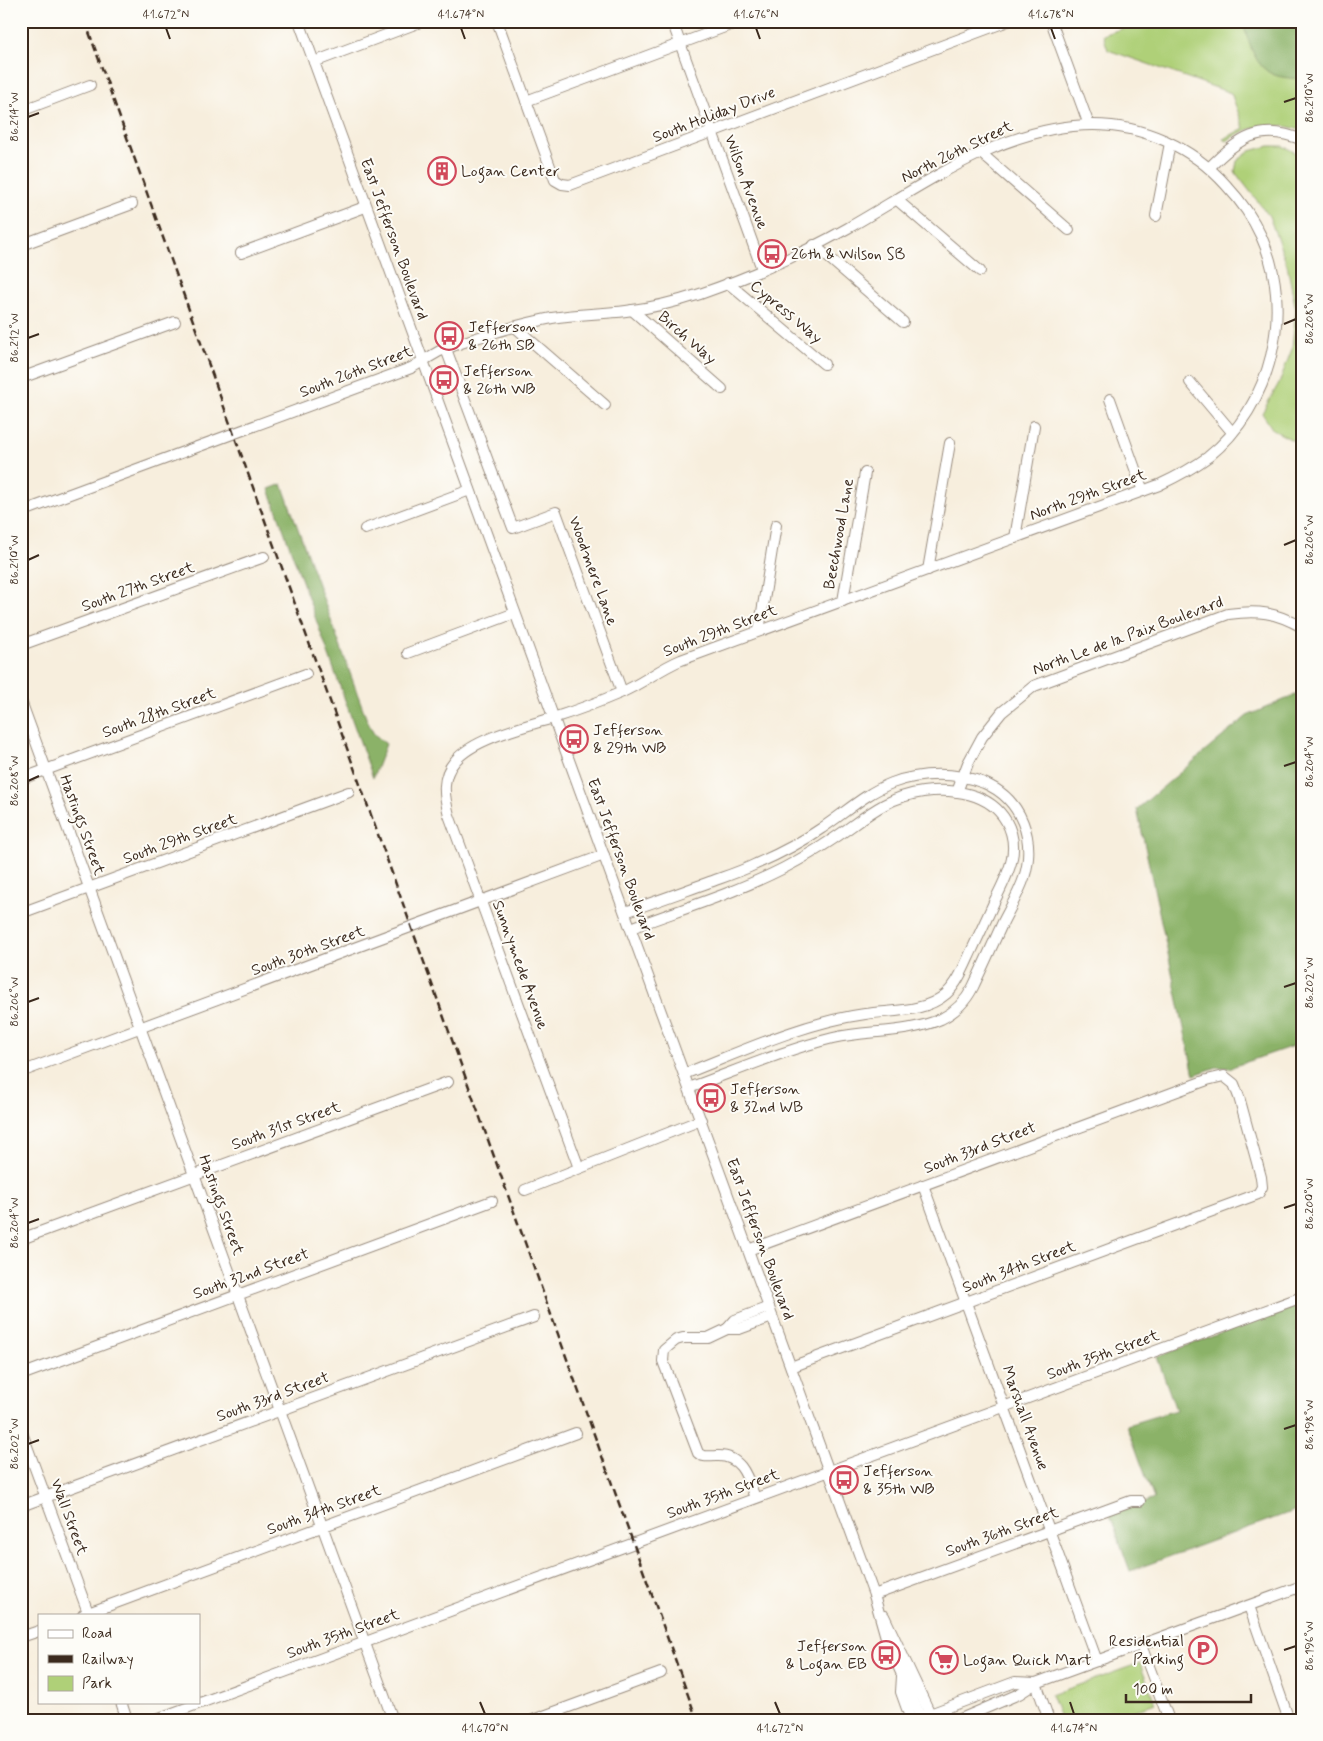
<svg xmlns="http://www.w3.org/2000/svg" width="1323" height="1741" font-family="Mynerve,sans-serif">
<style>
.green{fill:#afd078;stroke:#757d4b}
.forest{fill:#8bb268;stroke:#636e43}
.lines{fill:none;stroke-linecap:round;stroke-linejoin:round}
.minor-casing{stroke:#998c7e;stroke-width:12}
.minor{stroke:#fff;stroke-width:10}
.rail{stroke:#3b2a1e;stroke-width:2.5;stroke-dasharray:8 4;stroke-linecap:butt}
.ticks{fill:none;stroke:#3b2a1e;stroke-width:2}
.labels{text-anchor:middle;dominant-baseline:central;stroke-width:4;stroke-linejoin:round;paint-order:stroke}
.street-label{font-size:16px;fill:#3b2a1e;stroke:#fdfcf7}
.poi-label{font-size:16px;fill:#3b2a1e;stroke:#fdfcf7;text-anchor:start}
.neatline{fill:none;stroke:#3b2a1e;stroke-width:2}
.ticks-label{font-size:12px;text-anchor:middle;fill:#3b2a1e}
</style>
<rect width="100%" height="100%" fill="#fdfcf7"/>
<filter id="ink" filterUnits="userSpaceOnUse"><feTurbulence type="fractalNoise" baseFrequency=".02" numOctaves="2"/><feDisplacementMap in="SourceGraphic" scale="10" xChannelSelector="R" yChannelSelector="G"/><feConvolveMatrix kernelMatrix="1 2 1 2 8 2 1 2 1" color-interpolation-filters="sRGB"/></filter>
<filter id="wash" filterUnits="userSpaceOnUse"><feTurbulence type="fractalNoise" baseFrequency=".0096" numOctaves="4" result="noise"/><feDisplacementMap in="SourceGraphic" scale="20" xChannelSelector="R" yChannelSelector="G"/><feGaussianBlur stdDeviation="1.12" result="paint"/><feColorMatrix in="noise" values="0 0 0 0 0 0 0 0 0 0 0 0 0 0 0 0 0 1.4 0 .05"/><feComposite in="paint" operator="in"/></filter>
<g filter="url(#wash)">
<rect width="100%" height="100%" fill="#f7eedd"/>
<g class="green">
<path d="M1144,21H1242L1255,56L1280,76L1302,79V131C1279,121 1247,125 1227,141L1224,139L1244,128L1231,93L1108,50L1103,35Z"/>
<polygon points="1269,146 1283,146 1302,156 1302,445 1273,430 1262,413 1279,383 1292,349 1296,310 1287,265 1269,216 1235,172 1237,161 1250,151"/>
<polygon points="1140,1663 1155,1703 1109,1720 1061,1720 1051,1695"/>
</g>
<g class="forest">
<path d="M1242,21H1302V79C1291,78 1276,78 1267,71C1252,60 1248,37 1242,21Z"/>
<polygon points="282,484 368,723 374,734 386,744 373,778 269,489"/>
<polygon points="1302,692 1302,1043 1229,1068 1217,1067 1194,1075 1137,809 1247,716"/>
<polygon points="1302,1303 1302,1508 1130,1571 1110,1515 1154,1499 1127,1425 1176,1410 1157,1357"/>
</g>
</g>
<g filter="url(#ink)">
<g class="lines">
<defs>
<g id="minor">
<polyline points="299,21 874,1595 887,1641 922,1720"/>
<polyline points="497,21 555,180 562,184 570,185 1008,21"/>
<polyline points="672,21 762,269"/>
<polyline points="1051,21 1089,125"/>
<polyline points="314,62 423,21"/>
<polyline points="526,101 741,21"/>
<polyline points="21,111 90,85"/>
<polyline points="982,154 1069,230"/>
<path d="M1209,168C1237,139 1261,122 1302,140"/>
<polyline points="896,199 980,271"/>
<polyline points="1156,216 1170,143"/>
<polyline points="21,245 132,204"/>
<polyline points="814,245 903,322"/>
<polyline points="241,253 365,207"/>
<polyline points="728,283 824,364"/>
<polyline points="632,310 722,389"/>
<polyline points="515,327 605,405"/>
<polyline points="446,349 513,528 556,512 622,692"/>
<polyline points="21,378 175,322"/>
<polyline points="1190,382 1232,432"/>
<polyline points="1110,399 1143,491"/>
<path d="M21,512L411,368C420,363 429,357 438,352C445,348 454,346 461,343C491,333 521,324 552,318C576,314 602,314 626,311C651,308 676,302 700,294C750,277 802,254 848,228C922,186 1004,125 1093,125C1143,125 1192,147 1226,185C1240,200 1252,216 1261,236C1295,310 1272,406 1208,457C1193,468 1176,477 1159,485L681,660C659,669 642,684 620,693C599,702 578,710 556,717C527,726 474,738 455,761C441,777 444,796 449,815L579,1168"/>
<polyline points="365,529 470,490"/>
<polyline points="1015,538 1034,426"/>
<polyline points="928,570 950,443"/>
<polyline points="843,601 865,473"/>
<polyline points="759,631 776,525"/>
<polyline points="21,645 264,557"/>
<polyline points="408,653 515,613"/>
<polyline points="21,701 393,1720"/>
<polyline points="21,779 306,674"/>
<path d="M957,792L968,763L982,737L1002,712L1034,686L1228,614C1259,610 1275,612 1302,627"/>
<path d="M625,912C652,903 679,893 707,883C723,877 740,872 756,864C779,854 802,842 822,828C846,812 866,793 892,783C921,772 956,772 984,783C1022,799 1036,840 1024,878C1019,893 1010,908 1003,922C993,944 983,966 973,987C966,1001 955,1012 941,1019C907,1034 868,1030 833,1038C784,1050 736,1071 689,1088"/>
<polyline points="21,913 349,792"/>
<path d="M631,928C682,909 735,893 784,868C799,860 815,851 830,841C861,821 884,797 923,792C953,788 990,793 1006,821C1022,849 1008,874 995,900C987,918 979,935 971,952C964,967 958,983 946,994C924,1013 892,1010 865,1014C805,1022 740,1052 684,1074"/>
<polyline points="21,1072 604,855"/>
<polyline points="923,1185 1097,1661"/>
<polyline points="525,1190 701,1120"/>
<polyline points="21,1239 448,1082"/>
<polyline points="748,1250 1207,1080 1224,1076 1234,1084 1239,1097 1261,1177 1262,1187 1258,1194 791,1367"/>
<polyline points="727,1329 735,1320 769,1307"/>
<polyline points="21,1375 492,1201"/>
<polyline points="21,1430 89,1615"/>
<path d="M755,1498C748,1479 742,1454 716,1456C709,1456 703,1458 698,1453L663,1361L664,1350L676,1340L683,1338H708L727,1329H739L772,1317"/>
<polyline points="21,1506 534,1317"/>
<polyline points="874,1595 1131,1501 1140,1501"/>
<polyline points="1249,1606 1289,1720"/>
<polyline points="83,1615 576,1433"/>
<polyline points="884,1616 933,1720"/>
<polyline points="21,1637 39,1631"/>
<polyline points="1141,1645 1169,1720"/>
<polyline points="902,1676 901,1692 911,1720"/>
<polyline points="1036,1683 1049,1720"/>
<polyline points="121,1702 127,1720"/>
<polyline points="154,1720 1302,1297"/>
<polyline points="533,1720 661,1673"/>
<polyline points="914,1720 1015,1682 1036,1683"/>
<polyline points="958,1720 1019,1694 1036,1683 1302,1586"/>
</g>
</defs>
<use href="#minor" class="minor-casing"/>
<use href="#minor" class="minor"/>
<polyline class="rail" points="85,21 697,1720"/>
</g>
</g>
<path class="ticks" d="M166,28L170,39M461,28L465,39M756,28L760,39M1051,28L1055,39M1284,102L1296,98M28,117L39,113M1284,324L1296,319M28,338L39,334M1284,545L1296,540M28,560L39,555M1284,766L1296,762M28,781L39,776M1284,987L1296,983M28,1002L39,998M1284,1208L1296,1204M28,1223L39,1219M1284,1429L1296,1425M28,1444L39,1440M1284,1650L1296,1646M480,1702L485,1714M775,1702L780,1714M1070,1702L1074,1714"/>
<defs>
<symbol id="building-ring" viewBox="-11 -11 22 22"><circle r="9.5" fill="#fdfcf7" stroke="#d1495b" stroke-width="1.5"/><path d="M-4-6H4V6H1V3H-1V6H-4ZM-2.5-4.3h1.7v1.8h-1.7ZM.8-4.3h1.7v1.8H.8ZM-2.5-1h1.7V.8h-1.7ZM.8-1h1.7V.8H.8Z" fill="#d1495b"/></symbol>
<symbol id="bus-ring" viewBox="-11 -11 22 22"><circle r="9.5" fill="#fdfcf7" stroke="#d1495b" stroke-width="1.5"/><path d="M-5-6H5V4H4V6H2V4H-2V6H-4V4H-5ZM-3.5-4V0h7V-4ZM-3.5 1.2v1.5H-2V1.2ZM2 1.2v1.5H3.5V1.2Z" fill="#d1495b"/></symbol>
<symbol id="parking-ring" viewBox="-11 -11 22 22"><circle r="9.5" fill="#fdfcf7" stroke="#d1495b" stroke-width="1.5"/><path d="M-3.5-5.5H1a3.5 3.5 0 0 1 0 7H-1V5.5H-3.5ZM-1-3.4V-.6H.8a1.4 1.4 0 0 0 0-2.8Z" fill="#d1495b"/></symbol>
<symbol id="supermarket-ring" viewBox="-11 -11 22 22"><circle r="9.5" fill="#fdfcf7" stroke="#d1495b" stroke-width="1.5"/><path d="M-6-5.5h2.5l.6 2H6L4.5 2H-2.5L-4.4-4H-6ZM-1.5 3.2a1.3 1.3 0 1 0 .1 0ZM3 3.2a1.3 1.3 0 1 0 .1 0Z" fill="#d1495b"/></symbol>
</defs>
<g fill-rule="evenodd">
<use href="#building-ring" x="426" y="155" width="32" height="32"/>
<use href="#bus-ring" x="756" y="238" width="32" height="32"/>
<use href="#bus-ring" x="433" y="320" width="32" height="32"/>
<use href="#bus-ring" x="428" y="364" width="32" height="32"/>
<use href="#bus-ring" x="558" y="723" width="32" height="32"/>
<use href="#bus-ring" x="695" y="1082" width="32" height="32"/>
<use href="#bus-ring" x="828" y="1464" width="32" height="32"/>
<use href="#parking-ring" x="1187" y="1634" width="32" height="32"/>
<use href="#bus-ring" x="870" y="1639" width="32" height="32"/>
<use href="#supermarket-ring" x="928" y="1644" width="32" height="32"/>
</g>
<g class="labels">
<g class="street-label">
<text transform="translate(714 115) rotate(-21)">South Holiday Drive</text>
<text transform="translate(957 152) rotate(-26)">North 26th Street</text>
<text transform="translate(746 182) rotate(70)">Wilson Avenue</text>
<text transform="translate(394 239) rotate(70)">East Jefferson Boulevard</text>
<text transform="translate(786 312) rotate(40)">Cypress Way</text>
<text transform="translate(687 338) rotate(41)">Birch Way</text>
<text transform="translate(356 372) rotate(-21)">South 26th Street</text>
<text transform="translate(1088 495) rotate(-20)">North 29th Street</text>
<text transform="translate(839 534) rotate(-80)">Beechwood Lane</text>
<text transform="translate(593 571) rotate(70)">Woodmere Lane</text>
<text transform="translate(138 587) rotate(-20)">South 27th Street</text>
<text transform="translate(720 631) rotate(-21)">South 29th Street</text>
<text transform="translate(1128 636) rotate(-20)">North Le de la Paix Boulevard</text>
<text transform="translate(159 713) rotate(-20)">South 28th Street</text>
<text transform="translate(82 825) rotate(70)">Hastings Street</text>
<text transform="translate(180 839) rotate(-20)">South 29th Street</text>
<text transform="translate(621 859) rotate(70)">East Jefferson Boulevard</text>
<text transform="translate(308 951) rotate(-20)">South 30th Street</text>
<text transform="translate(520 965) rotate(70)">Sunnymede Avenue</text>
<text transform="translate(286 1126) rotate(-20)">South 31st Street</text>
<text transform="translate(980 1148) rotate(-21)">South 33rd Street</text>
<text transform="translate(221 1205) rotate(70)">Hastings Street</text>
<text transform="translate(760 1239) rotate(70)">East Jefferson Boulevard</text>
<text transform="translate(1019 1267) rotate(-21)">South 34th Street</text>
<text transform="translate(251 1274) rotate(-20)">South 32nd Street</text>
<text transform="translate(1103 1355) rotate(-20)">South 35th Street</text>
<text transform="translate(273 1397) rotate(-20)">South 33rd Street</text>
<text transform="translate(1025 1418) rotate(70)">Marshall Avenue</text>
<text transform="translate(723 1494) rotate(-20)">South 35th Street</text>
<text transform="translate(324 1510) rotate(-20)">South 34th Street</text>
<text transform="translate(69 1517) rotate(70)">Wall Street</text>
<text transform="translate(1002 1532) rotate(-20)">South 36th Street</text>
<text transform="translate(343 1634) rotate(-20)">South 35th Street</text>
</g>
<g class="poi-label">
<text x="461" y="171">Logan Center</text>
<text x="791" y="254">26th &amp; Wilson SB</text>
<text x="468" y="327">Jefferson<tspan x="468" dy="18">&amp; 26th SB</tspan></text>
<text x="463" y="371">Jefferson<tspan x="463" dy="18">&amp; 26th WB</tspan></text>
<text x="593" y="730">Jefferson<tspan x="593" dy="18">&amp; 29th WB</tspan></text>
<text x="730" y="1089">Jefferson<tspan x="730" dy="18">&amp; 32nd WB</tspan></text>
<text x="863" y="1471">Jefferson<tspan x="863" dy="18">&amp; 35th WB</tspan></text>
<text x="1184" y="1641" text-anchor="end">Residential<tspan x="1184" dy="18">Parking</tspan></text>
<text x="867" y="1646" text-anchor="end">Jefferson<tspan x="867" dy="18">&amp; Logan EB</tspan></text>
<text x="963" y="1660">Logan Quick Mart</text>
</g>
</g>
<rect width="1323" height="1741" fill="none" stroke="#fdfcf7" stroke-width="55"/>
<rect x="38" y="1614" width="162" height="90" fill="#fdfcf7" stroke="#afa8a0"/>
<rect x="48" y="1630" width="25" height="8" fill="#ffffff" stroke="#afa8a0"/>
<text x="82" y="1638" font-size="15" fill="#3b2a1e">Road</text>
<rect x="48" y="1655" width="25" height="8" fill="#3b2a1e" stroke="#afa8a0"/>
<text x="82" y="1664" font-size="15" fill="#3b2a1e">Railway</text>
<rect x="48" y="1676" width="25" height="15" fill="#afd078" stroke="#afa8a0"/>
<text x="82" y="1688" font-size="15" fill="#3b2a1e">Park</text>
<path d="M1126 1694v8h125v-8" fill="none" stroke="#3b2a1e" stroke-width="2.5"/>
<text x="1133" y="1694" font-size="15" fill="#3b2a1e" stroke="#fdfcf7" stroke-width="4" paint-order="stroke">100 m</text>
<rect x="28" y="28" width="1268" height="1686" class="neatline"/>
<g class="ticks-label">
<text x="166" y="18">41.672°N</text>
<text x="461" y="18">41.674°N</text>
<text x="756" y="18">41.676°N</text>
<text x="1051" y="18">41.678°N</text>
<text transform="translate(1309 98) rotate(-90)" y="4">86.210°W</text>
<text transform="translate(14 117) rotate(-90)" y="4">86.214°W</text>
<text transform="translate(1309 319) rotate(-90)" y="4">86.208°W</text>
<text transform="translate(14 338) rotate(-90)" y="4">86.212°W</text>
<text transform="translate(1309 540) rotate(-90)" y="4">86.206°W</text>
<text transform="translate(14 560) rotate(-90)" y="4">86.210°W</text>
<text transform="translate(1309 762) rotate(-90)" y="4">86.204°W</text>
<text transform="translate(14 781) rotate(-90)" y="4">86.208°W</text>
<text transform="translate(1309 983) rotate(-90)" y="4">86.202°W</text>
<text transform="translate(14 1002) rotate(-90)" y="4">86.206°W</text>
<text transform="translate(1309 1204) rotate(-90)" y="4">86.200°W</text>
<text transform="translate(14 1223) rotate(-90)" y="4">86.204°W</text>
<text transform="translate(1309 1425) rotate(-90)" y="4">86.198°W</text>
<text transform="translate(14 1444) rotate(-90)" y="4">86.202°W</text>
<text transform="translate(1309 1646) rotate(-90)" y="4">86.196°W</text>
<text x="485" y="1732">41.670°N</text>
<text x="780" y="1732">41.672°N</text>
<text x="1074" y="1732">41.674°N</text>
</g>
</svg>
